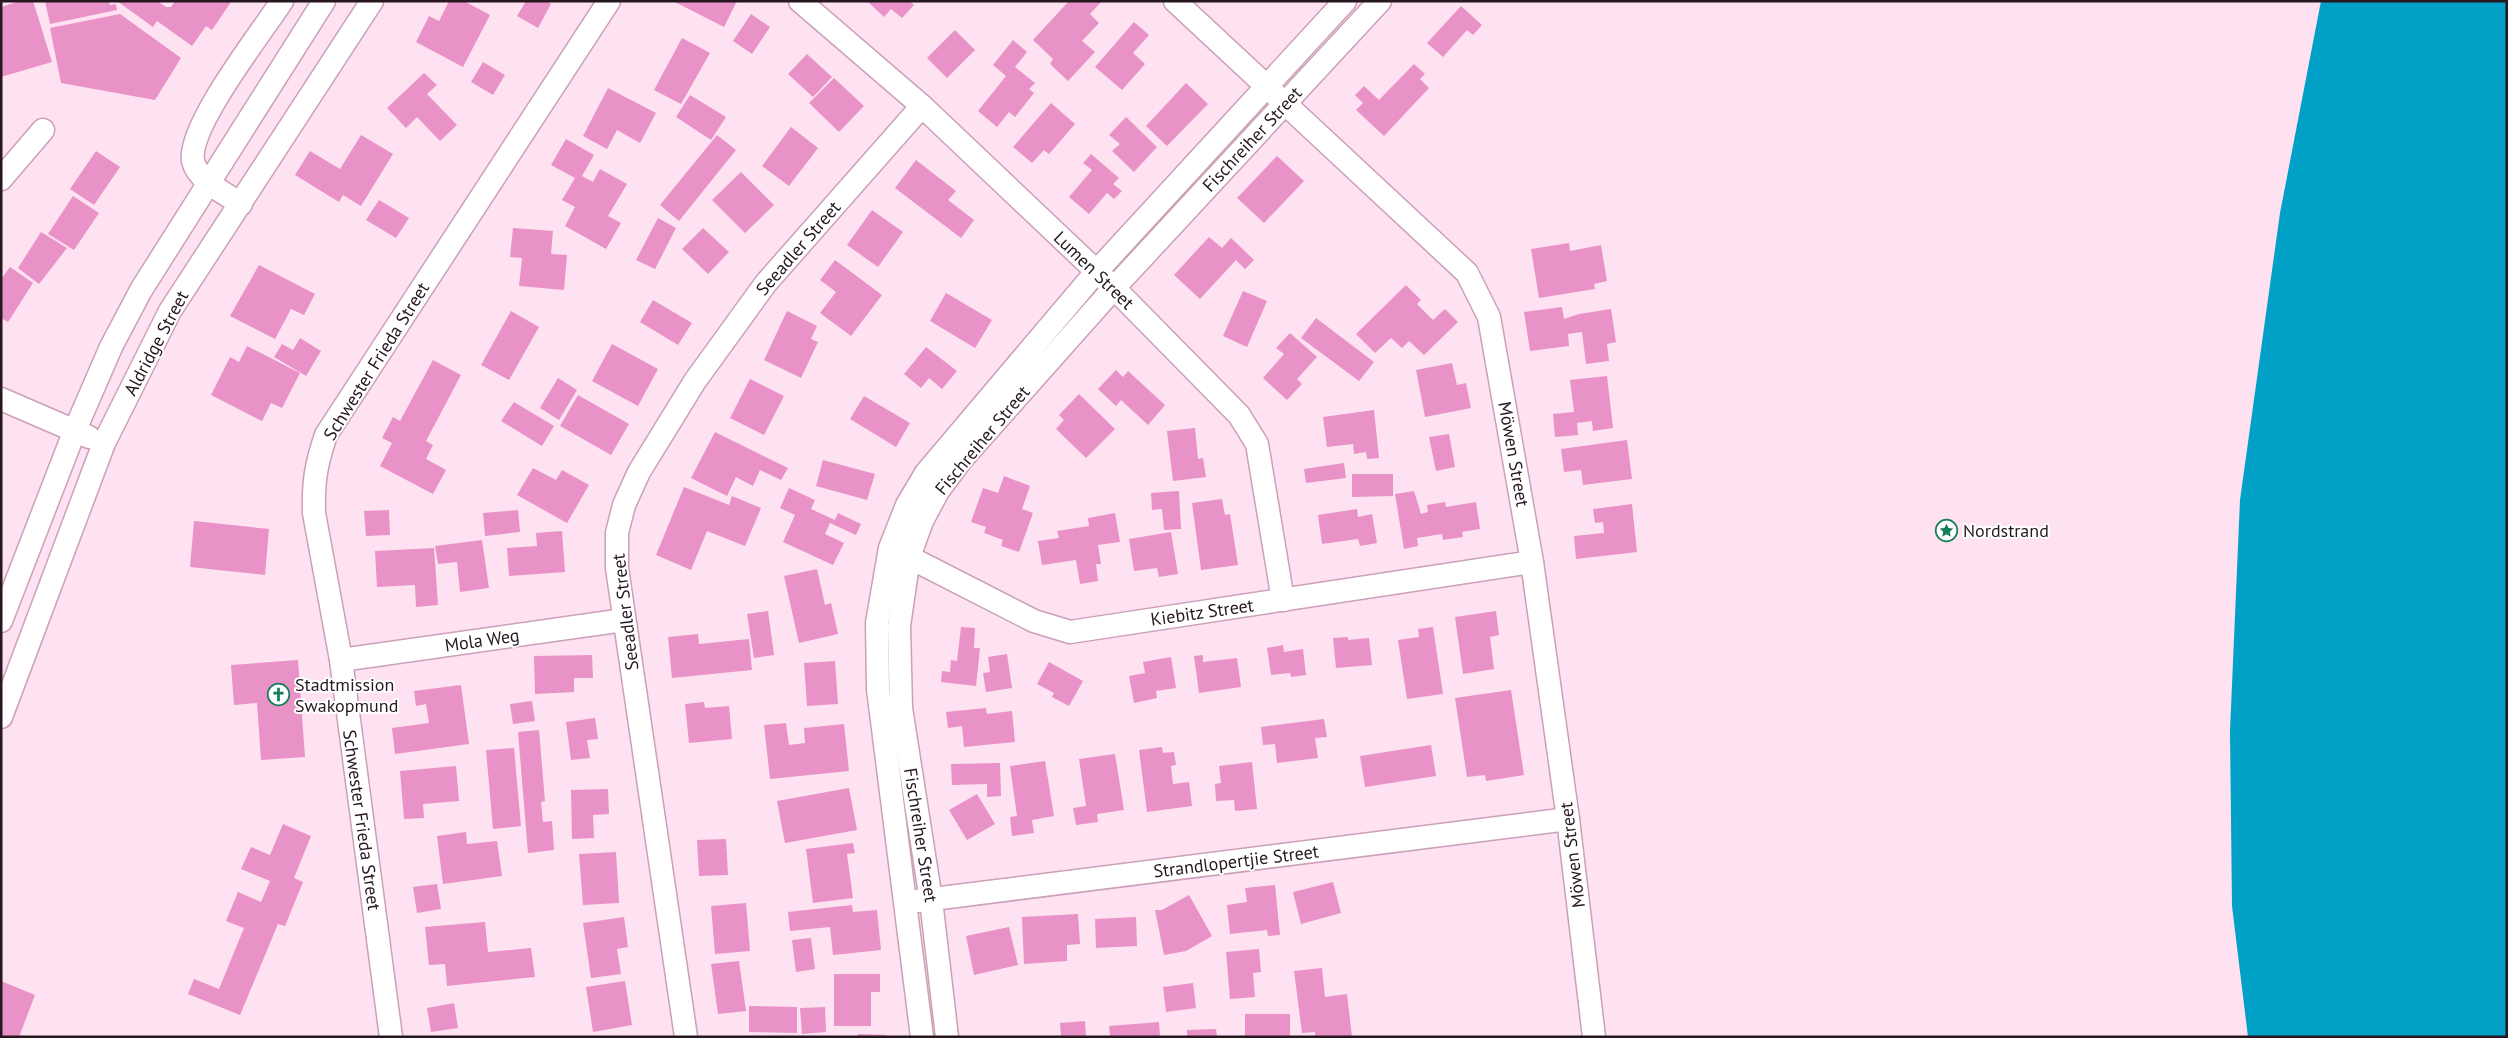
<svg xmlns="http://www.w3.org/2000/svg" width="2508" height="1038" font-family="'PT Sans',sans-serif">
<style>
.water{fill:#00a0c7}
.building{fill:#e992c7}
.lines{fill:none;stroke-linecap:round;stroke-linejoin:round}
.minor-casing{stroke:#cba0b8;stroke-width:25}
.minor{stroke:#fff;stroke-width:22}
.labels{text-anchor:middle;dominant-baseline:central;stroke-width:4;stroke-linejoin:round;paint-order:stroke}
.street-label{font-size:18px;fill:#261720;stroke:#fff}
.poi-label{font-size:18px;fill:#261720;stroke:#fff;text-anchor:start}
</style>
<rect width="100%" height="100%" fill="#fee2f1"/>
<polygon class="water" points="2321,1 2507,1 2507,1037 2248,1037 2232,906 2230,731 2240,500 2280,213"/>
<g class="building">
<polygon points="20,1 33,1 52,62 1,77 1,7"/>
<polygon points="45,1 109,1 110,5 116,4 117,10 50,24"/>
<polygon points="117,1 157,1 166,7 171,7 175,1 231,2 212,30 206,26 192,46 157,21 153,27"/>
<polygon points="449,1 464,1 490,15 463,67 416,42 429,16 439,21"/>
<polygon points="526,1 546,1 551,4 538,28 517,16"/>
<polygon points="673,1 737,1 724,27"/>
<polygon points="867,1 910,1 914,5 902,18 891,9 884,17"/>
<polygon points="1069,1 1102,1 1090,14 1099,23 1082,41 1095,52 1068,81 1050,64 1053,59 1033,40"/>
<polygon points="1461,6 1482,25 1473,35 1467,30 1443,57 1427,43"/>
<polygon points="120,14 181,58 155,100 61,83 50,28"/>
<polygon points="751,14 770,27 752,54 733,41"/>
<polygon points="1134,22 1149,35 1133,53 1145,64 1122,90 1095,67"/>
<polygon points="955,30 975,50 947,78 927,58"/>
<polygon points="682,38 710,53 681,104 654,90"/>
<polygon points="1013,40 1027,52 1015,67 1035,83 1029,89 1034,93 1015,117 1009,112 997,127 978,111 1006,76 993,65"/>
<polygon points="807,54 832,77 813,97 788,74"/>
<polygon points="483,62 505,75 493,95 471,82"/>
<polygon points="1414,64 1425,74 1420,79 1429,88 1384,136 1356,110 1363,103 1355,95 1364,86 1379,100"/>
<polygon points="424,73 437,85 427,94 457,125 440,141 417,117 406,128 387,108"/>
<polygon points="834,78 864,106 839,132 809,103"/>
<polygon points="1186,83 1208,104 1167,146 1146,126"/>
<polygon points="608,88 656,113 640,143 617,130 607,149 583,136"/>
<polygon points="690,95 726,117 711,140 676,117"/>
<polygon points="1051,103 1075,124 1049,154 1044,150 1032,163 1013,147"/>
<polygon points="1126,117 1157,147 1134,172 1112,151 1120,144 1109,135"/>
<polygon points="791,127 818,148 789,186 762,166"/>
<polygon points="361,135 393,154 361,206 343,195 339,202 295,175 310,151 340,169"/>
<polygon points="717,135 736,150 679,221 660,205"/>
<polygon points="566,139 594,155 582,176 593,182 600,169 627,184 608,216 621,223 606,249 565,226 575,207 562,200 575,178 551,165"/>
<polygon points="96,151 120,167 94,205 70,189"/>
<polygon points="1091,154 1119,178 1113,184 1122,191 1114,199 1107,193 1089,214 1069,197 1092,170 1083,163"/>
<polygon points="1277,156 1304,181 1264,223 1237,198"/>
<polygon points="916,160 956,191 948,200 974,220 961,238 895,188"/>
<polygon points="741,172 774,205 745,233 712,200"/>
<polygon points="73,196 99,213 74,250 48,234"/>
<polygon points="379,200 409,218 396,238 366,220"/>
<polygon points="872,210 903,232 878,267 847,245"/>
<polygon points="658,218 676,228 655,269 636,260"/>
<polygon points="513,228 553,231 551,254 567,255 564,290 519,286 522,258 510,257"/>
<polygon points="703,228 729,252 708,274 682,249"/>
<polygon points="41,232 67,248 39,284 18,268"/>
<polygon points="1209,237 1222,248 1231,238 1254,260 1245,269 1236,260 1200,299 1174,275"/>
<polygon points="1569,243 1570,251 1601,245 1607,281 1594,284 1595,289 1539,298 1531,249"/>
<polygon points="835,260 882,295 851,336 820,313 836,292 820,280"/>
<polygon points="259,265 315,294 304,315 291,309 275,339 230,316"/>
<polygon points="10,267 33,283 8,322 1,318 1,279"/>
<polygon points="1406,285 1421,300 1417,304 1433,320 1445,309 1458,322 1424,355 1409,341 1402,348 1391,338 1375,353 1356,334"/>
<polygon points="1243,291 1267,301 1247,347 1223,336"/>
<polygon points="946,293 992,320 975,348 930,321"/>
<polygon points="653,300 692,323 678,345 640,322"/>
<polygon points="1562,307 1564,319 1579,314 1611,309 1616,342 1607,344 1609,361 1586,364 1582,332 1568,334 1569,346 1530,351 1524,312"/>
<polygon points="511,311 539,327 509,380 481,365"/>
<polygon points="787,311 817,326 811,339 818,342 801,378 764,360"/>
<polygon points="1316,318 1374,362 1359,381 1301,338"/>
<polygon points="1290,333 1317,357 1297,379 1302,384 1287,400 1263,378 1284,354 1276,348"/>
<polygon points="300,338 321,351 306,376 274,357 282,344 293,350"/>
<polygon points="612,344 658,369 638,406 592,381"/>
<polygon points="247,346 300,373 282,408 271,403 262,421 211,395 230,357 239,362"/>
<polygon points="926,347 957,371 942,389 929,378 921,388 904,374"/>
<polygon points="433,360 461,375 426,441 433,445 426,459 446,470 433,494 380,466 392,443 382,438 393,417 400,421"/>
<polygon points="1452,363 1457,385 1466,383 1471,408 1425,417 1416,370"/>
<polygon points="1116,370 1123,377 1128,371 1165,405 1148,425 1121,400 1116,406 1098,389"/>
<polygon points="1607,376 1613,428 1593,431 1592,421 1577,423 1578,435 1555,437 1553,414 1574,412 1570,380"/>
<polygon points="558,378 577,390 559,420 540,408"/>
<polygon points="750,379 784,396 764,435 730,418"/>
<polygon points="1079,394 1115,429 1086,458 1056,429 1064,420 1059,415"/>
<polygon points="578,395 629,424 611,455 560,426"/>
<polygon points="864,396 910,423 896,447 850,419"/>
<polygon points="514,402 554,426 542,446 501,421"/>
<polygon points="1374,410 1379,458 1367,459 1366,452 1354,454 1353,444 1327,447 1323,417"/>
<polygon points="1195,428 1198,459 1203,458 1206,477 1173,481 1167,431"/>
<polygon points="715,432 788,468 781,480 760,470 753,486 736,477 727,496 691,478"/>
<polygon points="1449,434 1455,467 1436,471 1429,437"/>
<polygon points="1627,440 1632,479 1583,485 1581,470 1564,472 1561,449"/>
<polygon points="823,460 875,474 867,500 816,486"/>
<polygon points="1344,463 1346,478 1306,483 1304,469"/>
<polygon points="533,468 556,480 562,470 589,485 567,523 517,495"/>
<polygon points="1352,474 1393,474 1393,496 1352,497"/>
<polygon points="1004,476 1030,486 1022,509 1033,513 1019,552 1001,546 1003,540 984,533 986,527 971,522 983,488 998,493"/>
<polygon points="684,487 729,505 732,496 761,508 745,546 707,531 691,570 656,555"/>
<polygon points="789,488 815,500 811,509 835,520 838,513 861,524 856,535 830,523 825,534 844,543 833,565 783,542 795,515 780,508"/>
<polygon points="1179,491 1181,529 1164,530 1162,509 1152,510 1151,493"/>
<polygon points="1414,491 1421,514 1428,512 1427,505 1445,502 1446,507 1476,502 1480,529 1462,532 1463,537 1443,540 1442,534 1417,538 1418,546 1404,549 1395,494"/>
<polygon points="1222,499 1225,515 1230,514 1238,565 1201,570 1192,503"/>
<polygon points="1632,504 1637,552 1576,559 1574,536 1604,533 1603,522 1595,523 1593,509"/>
<polygon points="1357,509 1358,517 1372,514 1377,543 1360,546 1358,539 1322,544 1318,515"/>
<polygon points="389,510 390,535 366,536 364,511"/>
<polygon points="518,510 520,532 485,536 483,513"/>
<polygon points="1115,513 1120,542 1098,545 1101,564 1096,564 1098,581 1080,584 1076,560 1042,565 1038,541 1059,538 1057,531 1089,526 1088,518"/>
<polygon points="194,521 269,529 265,575 190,567"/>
<polygon points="562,531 565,572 509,576 507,548 537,546 536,533"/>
<polygon points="1171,532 1178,574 1159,577 1157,568 1134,571 1129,539"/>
<polygon points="482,540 489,588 460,592 457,562 438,564 435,546"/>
<polygon points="434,548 438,605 416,607 415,585 377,587 375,551"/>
<polygon points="817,569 825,605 831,603 838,634 799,643 784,576"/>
<polygon points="768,611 774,655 754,658 747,614"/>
<polygon points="1496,611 1499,635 1490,637 1494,669 1463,674 1455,617"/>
<polygon points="961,627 975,628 974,648 980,648 976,686 941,682 942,671 950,672 951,660 957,661"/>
<polygon points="1433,627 1443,694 1407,699 1398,640 1419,637 1418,629"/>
<polygon points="698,634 699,644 749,639 752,670 672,678 668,637"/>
<polygon points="1348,637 1348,640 1369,638 1372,665 1336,668 1333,638"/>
<polygon points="1283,645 1284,652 1303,649 1306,675 1291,677 1290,673 1271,675 1267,648"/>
<polygon points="1007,654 1012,688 986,692 983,673 990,672 988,657"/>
<polygon points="592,655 593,678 574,678 574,692 535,694 534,656"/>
<polygon points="1203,655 1203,662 1237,658 1241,687 1199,693 1194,656"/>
<polygon points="1171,657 1176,688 1156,691 1157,698 1134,703 1129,676 1145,673 1143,662"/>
<polygon points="298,660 305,757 261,760 257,703 234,705 231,665"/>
<polygon points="835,661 838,704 807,706 804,663"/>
<polygon points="1049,662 1083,681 1069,706 1052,697 1054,693 1037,684"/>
<polygon points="461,685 469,744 395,754 392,728 429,723 426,704 416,706 414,691"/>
<polygon points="1511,690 1524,775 1486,781 1485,775 1467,777 1455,698"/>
<polygon points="532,701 535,721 513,724 510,704"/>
<polygon points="704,702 705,708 729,706 732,739 689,743 685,704"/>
<polygon points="986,708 987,714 1012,711 1015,742 964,747 962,726 948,728 946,712"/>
<polygon points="595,718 598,739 587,740 590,758 571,760 566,722"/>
<polygon points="1324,719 1327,737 1315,738 1318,758 1277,763 1275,744 1263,745 1261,727"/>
<polygon points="786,723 789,745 805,743 804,728 844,724 849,771 770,779 764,725"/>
<polygon points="539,730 545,801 541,802 543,822 552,821 554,850 528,853 518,732"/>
<polygon points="1431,745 1436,776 1365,787 1360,756"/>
<polygon points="1162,747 1163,753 1174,752 1176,765 1171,766 1173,784 1189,782 1192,806 1147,812 1139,750"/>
<polygon points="514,748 521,826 493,829 486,750"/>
<polygon points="1115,754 1124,810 1097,814 1098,822 1076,825 1073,808 1086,806 1079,759"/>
<polygon points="1045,761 1054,816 1032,820 1034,833 1012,836 1010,817 1017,816 1010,766"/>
<polygon points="1252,762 1257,809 1235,811 1234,800 1216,801 1215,784 1221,783 1219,766"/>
<polygon points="1000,763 1001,796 987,797 987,784 952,785 951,764"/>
<polygon points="456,766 459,801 423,804 424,818 404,819 400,771"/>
<polygon points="849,788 857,830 785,843 777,801"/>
<polygon points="608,789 609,814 593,815 594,838 572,839 571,790"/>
<polygon points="977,794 995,824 967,840 949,810"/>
<polygon points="283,824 311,836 294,878 303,882 285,926 278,924 240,1015 188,994 194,979 219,989 244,928 226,921 238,892 261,902 270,881 241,869 251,847 270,855"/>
<polygon points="466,832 467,844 497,841 502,876 443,884 437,836"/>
<polygon points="726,839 728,875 699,876 697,840"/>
<polygon points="853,843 855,853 847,854 853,898 813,903 806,849"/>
<polygon points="616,852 619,903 583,905 579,854"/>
<polygon points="1333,882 1341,913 1301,924 1293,892"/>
<polygon points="437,884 441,909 417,913 413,887"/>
<polygon points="1275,885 1280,935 1268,936 1267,930 1230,934 1227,905 1247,902 1245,888"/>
<polygon points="1189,895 1212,936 1186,951 1164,955 1155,910 1162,910"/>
<polygon points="746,903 750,951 715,954 711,906"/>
<polygon points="852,905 853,912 877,910 881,950 833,955 830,927 790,931 788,912"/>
<polygon points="1078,914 1080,944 1067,945 1067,961 1024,964 1022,917"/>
<polygon points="624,917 628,947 617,949 621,974 591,978 583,923"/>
<polygon points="1136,917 1137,946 1096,948 1095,919"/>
<polygon points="485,922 488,952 531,948 535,977 447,986 445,964 429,965 425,927"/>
<polygon points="1009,927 1018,965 974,975 966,936"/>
<polygon points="811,938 815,969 796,972 792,940"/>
<polygon points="1259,949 1261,972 1253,973 1255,997 1230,999 1226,952"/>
<polygon points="739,961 746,1011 718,1014 711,964"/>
<polygon points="1322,968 1325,997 1347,994 1352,1037 1315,1037 1315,1032 1302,1033 1294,971"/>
<polygon points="834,974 880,974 880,992 871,992 871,1026 834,1026"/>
<polygon points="1,981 35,995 19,1037 1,1037"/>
<polygon points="625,981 632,1025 593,1032 586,987"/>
<polygon points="1193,983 1196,1008 1166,1012 1163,987"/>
<polygon points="454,1003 458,1028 431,1032 427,1008"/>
<polygon points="749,1006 797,1007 797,1033 749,1032"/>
<polygon points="825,1007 826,1032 802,1034 800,1008"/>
<rect x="1245" y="1014" width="45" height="23"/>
<polygon points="1085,1021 1086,1037 1061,1037 1060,1023"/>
<polygon points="1159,1022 1160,1037 1110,1037 1109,1026"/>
<polygon points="1216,1029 1217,1037 1187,1037 1187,1030"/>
<polygon points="858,1034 886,1035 886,1037 858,1037"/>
</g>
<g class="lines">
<defs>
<g id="minor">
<polyline points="800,1 922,106 1114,288 1239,415 1257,444 1283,600"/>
<polyline points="1175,1 1467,273 1489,317 1532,562 1568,819 1594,1037"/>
<polyline points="1,179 43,130"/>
<path d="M241,204C226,194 197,180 193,161C187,127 262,32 282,1"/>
<polyline points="1,399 89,437"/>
<polyline points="897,551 1034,621 1070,632 1532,562"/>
<polyline points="1,621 75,430 111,347 141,290 324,1"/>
<polyline points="341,660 624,620"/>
<polyline points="1,717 104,443 170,311 372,1"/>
<polyline points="917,901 1568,819"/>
<path d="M391,1037L341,660L314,513C313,483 316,464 326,435L609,1"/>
<polyline points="686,1037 617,568 617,533 624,505 639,472 695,381 766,283 922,106"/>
<polyline points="922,1037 878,689 877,623 890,548 907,505 926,473 1096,272 1345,1"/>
<polyline points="947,1037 931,900 901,708 899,626 909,557 922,521 938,491 962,459 1114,288 1380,1"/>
</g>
</defs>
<use href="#minor" class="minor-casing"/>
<use href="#minor" class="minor"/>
</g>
<defs>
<symbol id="sight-ring" viewBox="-11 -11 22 22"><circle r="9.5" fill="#fff" stroke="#167f5a" stroke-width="1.5"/><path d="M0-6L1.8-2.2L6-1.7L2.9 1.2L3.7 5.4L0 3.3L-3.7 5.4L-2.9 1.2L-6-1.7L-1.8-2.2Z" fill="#167f5a"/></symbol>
<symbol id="church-ring" viewBox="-11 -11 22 22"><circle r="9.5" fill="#fff" stroke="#167f5a" stroke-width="1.5"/><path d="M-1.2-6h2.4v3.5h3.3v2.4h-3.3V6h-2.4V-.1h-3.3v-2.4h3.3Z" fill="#167f5a"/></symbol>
</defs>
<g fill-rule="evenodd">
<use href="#sight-ring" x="1934" y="518" width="25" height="25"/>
<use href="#church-ring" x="266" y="682" width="25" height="25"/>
</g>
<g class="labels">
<g class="street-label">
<text transform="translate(1252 139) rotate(-47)">Fischreiher Street</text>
<text transform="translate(798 248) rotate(-49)">Seeadler Street</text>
<text transform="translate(1094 270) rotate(44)">Lumen Street</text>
<text transform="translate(156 343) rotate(-62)">Aldridge Street</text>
<text transform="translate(376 361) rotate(-58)">Schwester Frieda Street</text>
<text transform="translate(982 440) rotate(-50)">Fischreiher Street</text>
<text transform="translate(1514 454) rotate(80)">Möwen Street</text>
<text transform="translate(625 612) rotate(-97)">Seeadler Street</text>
<text transform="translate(1202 612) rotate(-8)">Kiebitz Street</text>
<text transform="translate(482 640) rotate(-8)">Mola Weg</text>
<text transform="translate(362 820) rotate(82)">Schwester Frieda Street</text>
<text transform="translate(921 835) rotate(81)">Fischreiher Street</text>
<text transform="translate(1572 855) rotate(-97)">Möwen Street</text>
<text transform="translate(1236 861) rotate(-7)">Strandlopertjie Street</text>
</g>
<g class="poi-label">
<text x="1963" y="530">Nordstrand</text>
<text x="295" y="684">Stadtmission<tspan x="295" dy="21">Swakopmund</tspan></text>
</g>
</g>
<rect width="2508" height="1038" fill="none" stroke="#261720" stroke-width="5"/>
</svg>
